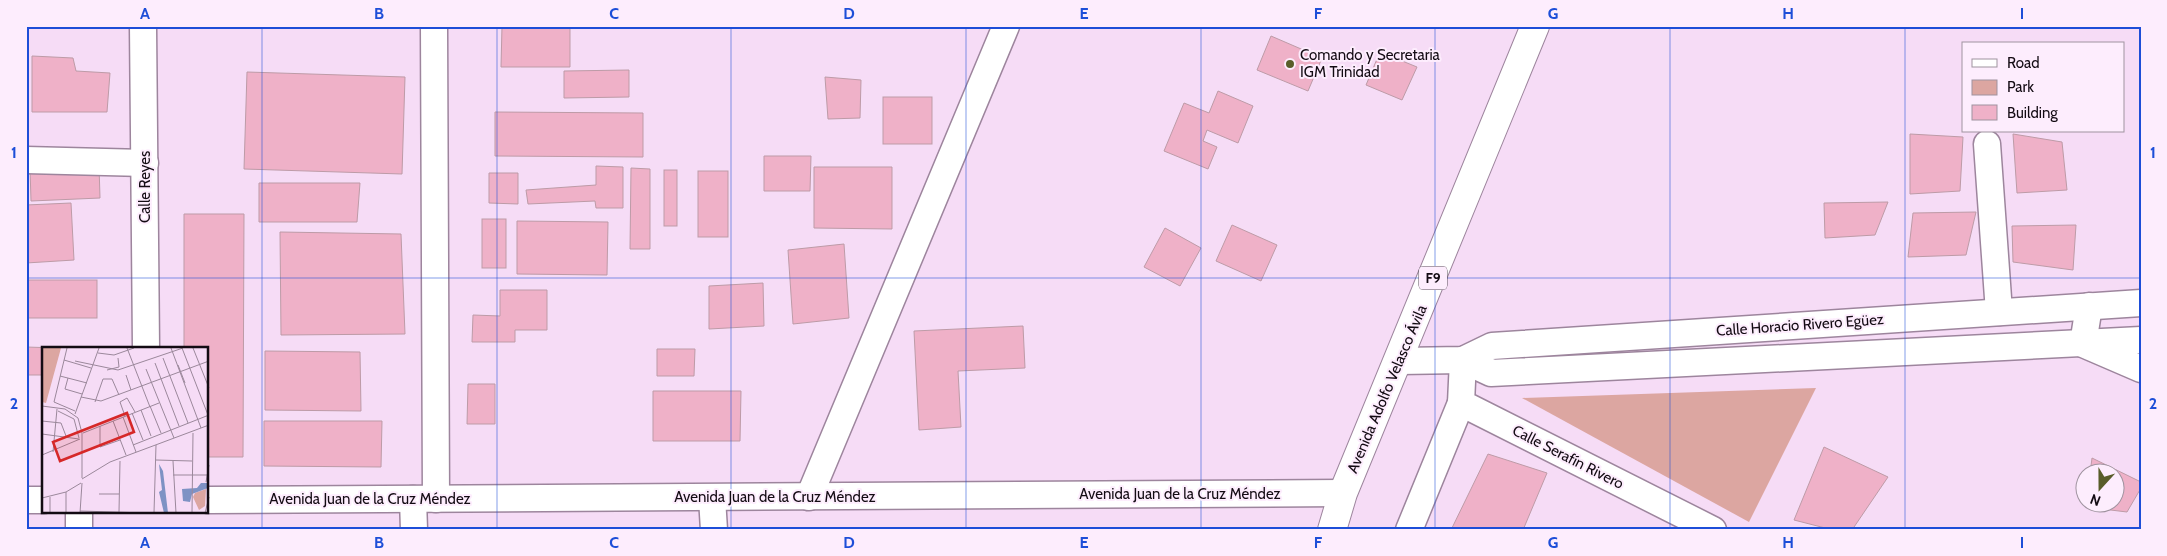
<svg xmlns="http://www.w3.org/2000/svg" width="2167" height="556" font-family="Cabin,sans-serif">
<style>
.green{fill:#dca6a1}
.building{fill:#efb1c8;stroke:#bd9ba7}
.lines{fill:none;stroke-linecap:round;stroke-linejoin:round}
.street-casing{stroke:#9d859d;stroke-width:29}
.highway-casing{stroke:#9d859d;stroke-width:30}
.street{stroke:#fff;stroke-width:26}
.highway{stroke:#fff;stroke-width:28}
.grid{fill:none;stroke:#1d4ed8;stroke-width:1;stroke-opacity:0.55}
.poi-dot{fill:#595d2a;stroke:#fdedfd;stroke-width:2}
.labels{text-anchor:middle;dominant-baseline:central;stroke-width:4;stroke-linejoin:round;paint-order:stroke}
.shield{fill:#fdedfd;stroke:#594f59;stroke-width:1}
.shield-label{font-size:14px;font-weight:bold;fill:#130b13}
.poi-label{font-size:15px;fill:#130b13;stroke:#fdedfd;text-anchor:start}
.street-label{font-size:15px;fill:#130b13;stroke:#fdedfd}
.inset-road{fill:none;stroke:#9b889b;stroke-width:1}
.view{fill:#d62828;fill-opacity:0.15;stroke:#d62828;stroke-width:2.5}
.inset-edge{fill:none;stroke:#130b13;stroke-width:2.5}
.neatline{fill:none;stroke:#1d4ed8;stroke-width:2}
.grid-label{font-size:16px;text-anchor:middle;font-weight:bold;fill:#1d4ed8}
</style>
<rect width="100%" height="100%" fill="#f6dcf6"/>
<polygon class="green" points="1816,388 1749,522 1522,398"/>
<g class="building">
<polygon points="502,26 570,26 570,67 501,67"/>
<polygon points="1271,36 1322,58 1308,91 1257,70"/>
<polygon points="1380,52 1417,67 1402,100 1366,85"/>
<polygon points="32,56 73,58 76,71 110,73 107,112 32,112"/>
<polygon points="629,70 629,97 564,98 564,71"/>
<polygon points="247,72 405,77 402,174 244,169"/>
<polygon points="825,77 861,80 860,118 828,119"/>
<polygon points="1218,91 1253,106 1238,143 1207,130 1203,141 1217,147 1208,169 1164,151 1184,103 1209,113"/>
<rect x="883" y="97" width="49" height="47"/>
<polygon points="495,112 643,113 643,157 495,156"/>
<polygon points="1910,134 1963,137 1960,191 1910,194"/>
<polygon points="2013,134 2062,142 2067,190 2017,193"/>
<polygon points="764,156 811,156 810,191 764,191"/>
<polygon points="99,165 100,198 31,201 30,168"/>
<polygon points="596,166 623,167 623,208 596,208 595,201 528,204 526,190 596,185"/>
<polygon points="814,167 892,167 892,229 814,228"/>
<polygon points="631,168 650,169 650,249 630,249"/>
<rect x="664" y="170" width="13" height="56"/>
<rect x="698" y="171" width="30" height="66"/>
<polygon points="489,173 518,173 518,204 489,203"/>
<polygon points="259,183 360,183 357,222 259,222"/>
<polygon points="1888,202 1875,235 1825,238 1824,203"/>
<polygon points="71,203 74,260 26,263 26,205"/>
<polygon points="1976,212 1966,255 1908,257 1913,213"/>
<polygon points="184,214 244,214 243,457 208,457 208,348 184,348"/>
<rect x="482" y="219" width="24" height="49"/>
<polygon points="517,221 608,222 607,275 517,274"/>
<polygon points="1232,225 1277,245 1261,281 1216,261"/>
<polygon points="2076,225 2073,270 2013,262 2012,226"/>
<polygon points="1165,228 1201,248 1180,286 1144,267"/>
<polygon points="280,232 401,234 405,334 281,335"/>
<polygon points="844,244 849,318 793,324 788,250"/>
<rect x="26" y="280" width="71" height="38"/>
<polygon points="763,283 764,326 709,329 709,286"/>
<polygon points="500,290 547,290 547,330 515,330 515,342 472,342 473,315 500,316"/>
<polygon points="1023,326 1025,368 958,371 961,427 919,430 914,331"/>
<polygon points="26,347 57,348 44,348 44,375 26,375"/>
<polygon points="657,349 695,349 694,376 657,376"/>
<polygon points="265,351 360,352 361,411 265,410"/>
<polygon points="468,384 495,384 495,424 467,424"/>
<polygon points="653,391 741,391 740,441 653,441"/>
<polygon points="264,421 382,421 381,467 264,466"/>
<polygon points="1824,447 1888,477 1852,530 1833,530 1794,520"/>
<polygon points="1488,454 1547,473 1523,530 1451,530"/>
<polygon points="2092,458 2141,482 2141,488 2127,512 2086,507 2086,504 2114,504 2114,474 2090,474"/>
</g>
<g class="lines">
<defs>
<g id="street">
<polyline points="143,26 146,348"/>
<polyline points="434,26 436,499"/>
<polyline points="1987,144 1999,312"/>
<polyline points="26,160 145,163"/>
<polyline points="2089,306 2083,344 2141,369"/>
<polyline points="1463,360 1491,373 2141,340"/>
<polyline points="1463,360 1461,403 1713,530"/>
<polyline points="1399,361 1463,360 1492,346 2141,303"/>
<polyline points="809,497 1006,26"/>
<polyline points="712,498 714,530"/>
<polyline points="413,499 414,530"/>
<polyline points="26,500 44,500"/>
<polyline points="208,500 1343,493"/>
<polyline points="79,512 79,530"/>
<polyline points="1409,530 1461,403"/>
</g>
<polyline id="highway" points="1332,530 1343,493 1535,26"/>
</defs>
<use href="#street" class="street-casing"/>
<use href="#highway" class="highway-casing"/>
<use href="#street" class="street"/>
<use href="#highway" class="highway"/>
</g>
<path class="grid" d="M262,26V530M497,26V530M731,26V530M966,26V530M1201,26V530M1435,26V530M1670,26V530M1905,26V530M26,278H2141"/>
<circle class="poi-dot" cx="1290" cy="64" r="5"/>
<g class="labels">
<rect class="shield" x="1419" y="266.5" width="28" height="23" rx="4"/>
<g class="shield-label">
<text x="1433" y="278">F9</text>
</g>
<g class="poi-label">
<text x="1300" y="55">Comando y Secretaria<tspan x="1300" dy="17">IGM Trinidad</tspan></text>
</g>
<g class="street-label">
<text transform="translate(145 187) rotate(-90)">Calle Reyes</text>
<text transform="translate(1800 325) rotate(-4)">Calle Horacio Rivero Egüez</text>
<text transform="translate(1387 389) rotate(-67)">Avenida Adolfo Velasco Ávila</text>
<text transform="translate(1568 457) rotate(27)">Calle Serafín Rivero</text>
<text x="1180" y="494">Avenida Juan de la Cruz Méndez</text>
<text x="775" y="497">Avenida Juan de la Cruz Méndez</text>
<text x="370" y="499">Avenida Juan de la Cruz Méndez</text>
</g>
</g>
<g transform="translate(42 347)">
<rect width="166" height="166" fill="#f6dcf6"/>
<path d="M0,1H19L4,56L0,55ZM164,142L163,159L157,163L151,150L153,146Z" fill="#dca6a1"/>
<path d="M117,117L121,124L126,166H122L117,145L120,143ZM159,136H166V141L150,147L148,155L141,154L140,142L155,141Z" fill="#7e92c4"/>
<path class="inset-road" d="M25,1L12,55L33,64M85,1L108,60M129,1L159,81M140,1L166,68M151,1L167,41M56,6L72,8L92,1M121,11L146,76M22,13L49,21M33,14L76,23L141,1M113,16L137,79M136,18L143,36M104,22L132,91M65,23L77,20L76,11M84,28L89,43M18,29L45,36M26,31L23,42L40,47M39,50L59,54L167,14M53,55L61,32H70L77,48M0,59L23,62L36,71L40,86V131M108,59L119,86M99,63L109,89M16,64L32,72L37,91M90,66L101,93M33,67L57,1M83,69L78,55L85,51L93,65M81,70L94,105M0,74L19,76L24,89M71,74L84,108M58,79V100L78,93M41,86L117,56M0,87L37,92M91,98L167,68M11,105L15,62M0,108L38,92M114,113L150,114M131,114L134,166M131,128H167M40,132L68,115L167,78M164,135L167,118M24,145V166M57,147H77M8,150V166M0,151L24,145L39,136M38,164L104,166M77,165L78,114M38,166L40,136M112,166L114,98M150,166L151,86M163,166L167,150"/>
<path class="view" d="M85,66L92,85L18,114L11,95Z"/>
<rect width="166" height="166" class="inset-edge"/>
</g>
<rect width="2167" height="556" fill="none" stroke="#fdedfd" stroke-width="55"/>
<rect x="1962" y="42" width="162" height="90" fill="#fdedfd" stroke="#9f939f"/>
<rect x="1972" y="59" width="25" height="8" fill="#ffffff" stroke="#9f939f"/>
<text x="2007" y="68" font-size="15" fill="#130b13">Road</text>
<rect x="1972" y="80" width="25" height="15" fill="#dca6a1" stroke="#9f939f"/>
<text x="2007" y="92" font-size="15" fill="#130b13">Park</text>
<rect x="1972" y="105" width="25" height="15" fill="#efb1c8" stroke="#9f939f"/>
<text x="2007" y="118" font-size="15" fill="#130b13">Building</text>
<g transform="translate(2100 488) rotate(201)"><circle r="24" fill="#fdedfd" stroke="#9f939f"/>
<path d="M0-4L9 19L0 12L-9 19Z" fill="#595d2a"/>
<text y="-8" font-size="14" font-weight="bold" text-anchor="middle" fill="#130b13">N</text>
</g>
<rect x="28" y="28" width="2112" height="500" class="neatline"/>
<g class="grid-label">
<text x="145" y="19">A</text>
<text x="379" y="19">B</text>
<text x="614" y="19">C</text>
<text x="849" y="19">D</text>
<text x="1084" y="19">E</text>
<text x="1318" y="19">F</text>
<text x="1553" y="19">G</text>
<text x="1788" y="19">H</text>
<text x="2022" y="19">I</text>
<text x="14" y="158">1</text>
<text x="2153" y="158">1</text>
<text x="14" y="409">2</text>
<text x="2153" y="409">2</text>
<text x="145" y="548">A</text>
<text x="379" y="548">B</text>
<text x="614" y="548">C</text>
<text x="849" y="548">D</text>
<text x="1084" y="548">E</text>
<text x="1318" y="548">F</text>
<text x="1553" y="548">G</text>
<text x="1788" y="548">H</text>
<text x="2022" y="548">I</text>
</g>
</svg>
